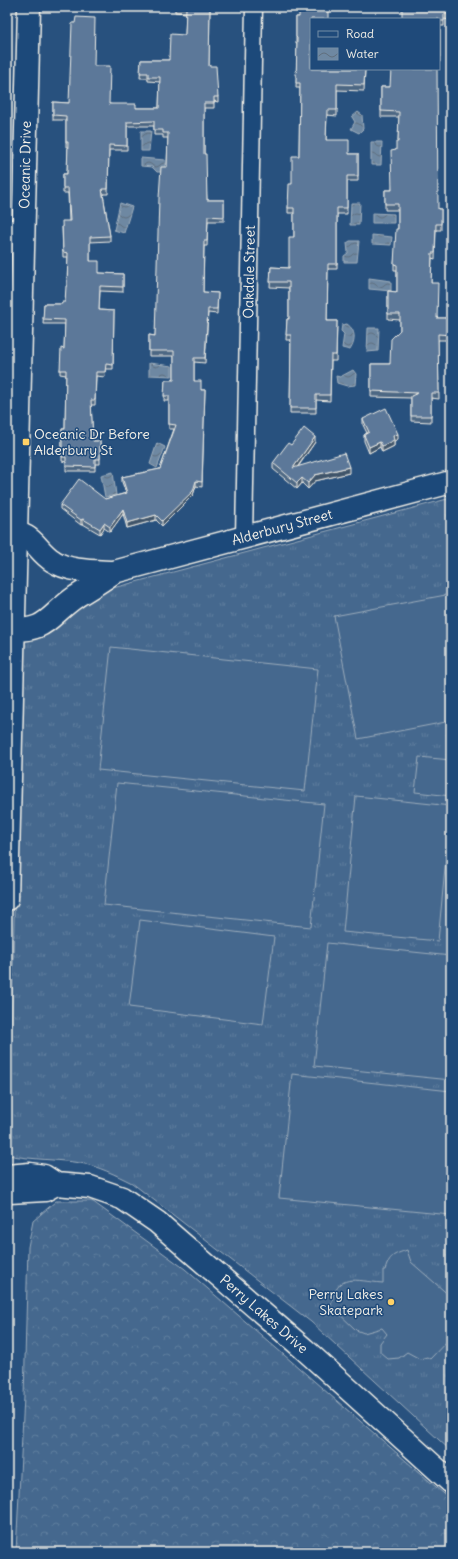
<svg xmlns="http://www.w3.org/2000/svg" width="458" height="1559" font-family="Delius,sans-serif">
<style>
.grass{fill:url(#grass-tufts);stroke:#9cacbb}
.forest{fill:url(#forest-crowns);stroke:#9cacbb}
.garden{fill:#45688e;stroke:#9cacbb}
.water{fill:url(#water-waves);stroke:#a4b2be}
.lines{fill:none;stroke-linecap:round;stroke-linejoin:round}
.street-casing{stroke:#f4f1e8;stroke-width:19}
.secondary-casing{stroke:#f4f1e8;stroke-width:25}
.primary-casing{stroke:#f4f1e8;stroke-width:25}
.street{stroke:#1f4a7a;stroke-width:16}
.secondary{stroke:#1f4a7a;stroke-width:22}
.primary{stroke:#1f4a7a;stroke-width:22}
.wall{fill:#4e6784;stroke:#f4f1e8}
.shaded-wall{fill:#40546b;stroke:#f4f1e8}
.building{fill:#5b7899;stroke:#f4f1e8}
.poi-dot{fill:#ffd166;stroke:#1f4a7a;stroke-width:1.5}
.labels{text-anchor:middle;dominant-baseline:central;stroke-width:3;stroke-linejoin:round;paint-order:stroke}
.street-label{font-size:14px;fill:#f4f1e8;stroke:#1f4a7a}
.poi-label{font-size:14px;fill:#f4f1e8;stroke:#1f4a7a;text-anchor:start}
</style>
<defs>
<pattern id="grass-tufts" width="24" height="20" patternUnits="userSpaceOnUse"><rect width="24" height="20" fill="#45688e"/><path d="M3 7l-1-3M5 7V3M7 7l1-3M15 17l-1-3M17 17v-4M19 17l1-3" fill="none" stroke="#607e9e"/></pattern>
<pattern id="forest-crowns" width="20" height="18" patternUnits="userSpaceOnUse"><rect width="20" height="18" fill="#45688e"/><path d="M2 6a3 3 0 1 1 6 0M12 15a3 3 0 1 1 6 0" fill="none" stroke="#607e9e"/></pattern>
<pattern id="water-waves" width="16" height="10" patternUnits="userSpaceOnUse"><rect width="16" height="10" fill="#6e88a2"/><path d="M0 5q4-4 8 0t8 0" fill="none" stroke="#5f6e7d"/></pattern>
</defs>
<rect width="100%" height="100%" fill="#28517e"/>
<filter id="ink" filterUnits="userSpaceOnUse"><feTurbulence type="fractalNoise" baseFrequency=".025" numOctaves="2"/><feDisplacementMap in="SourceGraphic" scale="8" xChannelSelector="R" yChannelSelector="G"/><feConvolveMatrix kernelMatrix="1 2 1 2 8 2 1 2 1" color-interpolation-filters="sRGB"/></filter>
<g filter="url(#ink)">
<path class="grass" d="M451,498V1451L311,1322L132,1183C116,1175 98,1166 80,1163C56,1159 32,1160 8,1155L21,646L25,639L98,592Z"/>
<polygon class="forest" points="56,1201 92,1201 185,1269 451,1500 451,1552 16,1552 24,1397 28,1247 33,1221"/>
<g class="garden">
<polygon points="451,594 451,721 358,739 334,616"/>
<polygon points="111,647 318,669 305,791 98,770"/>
<polygon points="419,757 451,760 451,796 415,792"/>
<polygon points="117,783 324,804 311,927 104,905"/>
<polygon points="356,796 451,806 438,941 343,932"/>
<polygon points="140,920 274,937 263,1024 129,1007"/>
<polygon points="327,943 451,956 451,1080 314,1066"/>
<polygon points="292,1074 451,1091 451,1215 279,1198"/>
<path d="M407,1250L411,1262L451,1297V1337L430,1359L427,1357L420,1359L407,1352L399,1358L388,1359L380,1352V1343L387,1334L382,1328L364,1333L356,1330L331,1306C337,1271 354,1281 383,1283V1270H385C390,1255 393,1255 407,1250Z"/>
</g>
<g class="water">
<polygon points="358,112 362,115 363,129 359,133 351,129 355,122 352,117"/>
<polygon points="141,131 151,131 149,151 141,151"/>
<polygon points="371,142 382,142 381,165 371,165"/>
<polygon points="141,158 165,160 165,172 157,172 152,167 141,166"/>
<polygon points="120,203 132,207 124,233 114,230"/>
<polygon points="351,203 360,203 359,225 350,225"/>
<polygon points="372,213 394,214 394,223 372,223"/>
<polygon points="372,235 392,237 391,245 372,244"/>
<polygon points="350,241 359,241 357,262 344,262 344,256 348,253 347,243"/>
<polygon points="369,278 391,281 391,291 369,289"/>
<path d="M347,324C356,330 356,341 350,350L342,348L344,334L341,331L342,325Z"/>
<polygon points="368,328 379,328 378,351 367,352"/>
<polygon points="149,363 172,366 172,376 149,375"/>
<polygon points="353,370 356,374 355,385 347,386 337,383 336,376 340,377"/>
<polygon points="157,443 165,447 157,468 150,464"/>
<polygon points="113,472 116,495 105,497 101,475"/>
</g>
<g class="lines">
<defs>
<g id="street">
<polyline points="7,228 24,228"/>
<polyline points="244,537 254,7"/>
</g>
<g id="secondary">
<path d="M7,534C33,530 35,550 53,561C69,572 95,571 114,572L451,482"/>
<path d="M7,630C49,632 47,616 77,596C90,588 102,581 114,572"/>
<polyline points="7,1176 30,1174 44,1176 56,1184 90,1187 122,1198 157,1222 304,1349 451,1482"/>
<polyline points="7,1189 9,1192 45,1190 56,1184"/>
</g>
<polyline id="primary" points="7,899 29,7"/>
</defs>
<use href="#street" class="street-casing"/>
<use href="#secondary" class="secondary-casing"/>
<use href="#primary" class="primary-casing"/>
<use href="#street" class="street"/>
<use href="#secondary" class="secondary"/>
<use href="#primary" class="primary"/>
</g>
<g class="wall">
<polygon points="175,7 210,7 209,66 218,97 218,102 214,101 214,108 204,108 204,154 207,200 224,200 224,221 208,221 207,246 204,246 203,292 218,293 217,314 208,313 205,363 194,362 194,381 201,390 205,390 202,487 196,486 193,495 162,526 156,520 127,528 123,514 110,532 104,528 100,534 83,524 81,525 60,509 60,505 105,499 126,493 122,482 122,477 160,469 174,429 169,429 169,401 164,401 165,380 174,380 174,356 149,356 149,335 155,336 167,167 168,138 163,138 163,135 154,135 154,126 127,126 127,150 109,150 108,194 103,194 110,236 110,241 90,242 90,261 99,273 123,274 123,292 100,291 99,310 114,311 113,369 106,369 105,377 96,376 95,405 91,405 93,441 100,441 100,464 95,464 95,471 66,471 66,462 62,461 62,429 65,429 66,375 60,374 60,370 64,349 65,324 43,324 44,304 62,304 65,302 67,286 68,257 63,257 62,226 69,221 68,193 63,193 63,174 67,174 68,147 66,147 66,120 53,120 53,102 69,103 94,66 109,104 136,108 159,108 160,82 148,81 148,78 140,78 141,60 169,60 185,35 186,13 175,12"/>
<polygon points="451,7 450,20 444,19 444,26 440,26 440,62 439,62 439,19"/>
<polygon points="296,17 299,17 311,69 365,69 364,91 337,90 337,116 327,115 326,140 349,154 358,154 358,181 347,181 347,214 337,214 337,269 328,269 327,321 337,321 336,361 331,361 330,401 316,400 316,413 290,413 291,340 286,340 287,319 289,319 289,288 270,287 271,267 289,268 294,237 294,213 288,213 288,208 292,184 299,156 300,88 296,88 297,43 296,43"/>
<polygon points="381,87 390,87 438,209 441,209 441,230 436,230 435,259 432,258 431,283 437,318 451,318 451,340 438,340 439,399 431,398 431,422 411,421 411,398 371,397 371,364 390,364 400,330 400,320 388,319 388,291 397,292 397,270 394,270 394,264 398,229 398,210 385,210 385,190 392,190 396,150 398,142 399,117 381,117"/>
<polygon points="363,419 398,439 394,441 394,446 382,452 380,447 369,453 364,441 364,435 367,433 363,425"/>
<polygon points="315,442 298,467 349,473 315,481 308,489 302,483 297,489 273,469 273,463 291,445"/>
</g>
<g class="shaded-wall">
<polygon points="85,7 89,7 85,10"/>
<polygon points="398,434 398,439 394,441 394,446 382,452 382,446 393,436"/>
<polygon points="315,437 315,442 293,473 293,468"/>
<polygon points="380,442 380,447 369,453 369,447"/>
<polygon points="349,467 349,473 315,481 308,489 308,483 315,475"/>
<polygon points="302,478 302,483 297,489 297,483"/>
<polygon points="196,481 196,486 193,495 162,526 162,521"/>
<polygon points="123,509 123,514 110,532 110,527"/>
<polygon points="156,515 156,520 127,528 127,523"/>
<polygon points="83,519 83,524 81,525 81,520"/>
<polygon points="104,523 104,528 100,534 100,529"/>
</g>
<g class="building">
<polygon points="175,7 210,7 209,66 216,66 218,97 214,97 214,103 204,103 204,154 206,154 207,200 224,200 224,217 208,216 207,241 204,241 203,292 218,293 217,309 208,309 205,358 194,358 194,381 201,381 201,390 205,390 202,482 196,481 193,491 162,521 156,515 127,523 123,509 110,527 104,523 100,529 83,519 81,520 60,505 79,479 105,499 127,493 122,477 160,469 176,425 169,424 169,396 164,396 165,380 174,380 174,351 149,351 149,335 155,336 159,198 161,167 167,167 168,133 163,133 163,130 154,130 154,121 127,122 127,146 109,145 108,189 102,189 110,236 90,237 90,261 99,261 99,273 123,274 123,287 100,286 99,310 114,311 113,365 106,364 105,372 96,372 95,400 91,400 93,441 100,441 100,459 95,459 95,467 66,466 66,457 62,457 62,429 65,429 66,370 60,370 61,348 64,349 65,320 43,319 44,304 62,304 62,302 65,302 66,286 67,286 68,253 63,252 62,221 70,221 68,188 63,188 63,174 67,174 68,142 66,142 66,116 53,115 53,102 69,103 72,23 75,23 76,17 95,18 94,66 110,66 109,104 136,104 136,108 159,108 160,77 148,77 148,73 140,73 141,60 169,60 170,34 185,35 186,8 175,8"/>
<polygon points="299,7 328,7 328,19 311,19 311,69 365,69 364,85 337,84 337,110 327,110 326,140 349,140 349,154 358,154 358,176 347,176 347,208 337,208 337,264 328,264 327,321 337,321 336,355 331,355 330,395 316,395 316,408 290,408 291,335 286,335 287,319 289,319 289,282 270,282 271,267 289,268 289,237 294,237 294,208 288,208 289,184 292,184 292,156 299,156 300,83 296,83 297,38 296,37 296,17 299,17"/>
<polygon points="402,7 451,7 450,14 444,14 444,21 440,21 440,57 439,57 439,19 402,19"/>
<polygon points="391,69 437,69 438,209 441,209 441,224 436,224 435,253 432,253 431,283 438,283 437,318 451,318 451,335 438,334 439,393 431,393 431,416 411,416 411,396 418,393 371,391 371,364 390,364 391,339 400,330 400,314 388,314 388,291 397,292 397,265 394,264 396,229 398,229 398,204 385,204 385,190 392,190 391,151 396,150 396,142 398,142 399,112 381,111 381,87 390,87"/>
<polygon points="386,408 398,434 393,436 394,440 382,446 380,442 369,447 364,435 369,432 363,419"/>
<polygon points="304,428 315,437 293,468 344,453 349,467 315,475 308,483 302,478 297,483 273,463 288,443 291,445"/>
</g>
</g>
<g class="poi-dot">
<rect x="22" y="438" width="8" height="8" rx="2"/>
<circle cx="391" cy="1302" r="4"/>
</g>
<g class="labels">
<g class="street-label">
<text transform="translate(25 165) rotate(-89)">Oceanic Drive</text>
<text transform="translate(249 272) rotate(-89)">Oakdale Street</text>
<text transform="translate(282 527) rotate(-15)">Alderbury Street</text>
<text transform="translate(264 1314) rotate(41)">Perry Lakes Drive</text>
</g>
<g class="poi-label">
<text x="34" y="434">Oceanic Dr Before<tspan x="34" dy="16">Alderbury St</tspan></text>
<text x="383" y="1294" text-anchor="end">Perry Lakes<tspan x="383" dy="16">Skatepark</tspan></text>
</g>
</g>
<rect width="458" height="1559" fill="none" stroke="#1f4a7a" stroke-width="24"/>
<rect x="12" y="12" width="434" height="1535" fill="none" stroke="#f4f1e8" stroke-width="1.5" filter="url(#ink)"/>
<rect x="310" y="18" width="130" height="52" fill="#1f4a7a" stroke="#748da6"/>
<rect x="318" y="31" width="20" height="6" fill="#1f4a7a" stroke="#748da6"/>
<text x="346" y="38" font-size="12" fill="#f4f1e8">Road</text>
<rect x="318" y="48" width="20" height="12" fill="url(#water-waves)" stroke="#748da6"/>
<text x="346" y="58" font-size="12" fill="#f4f1e8">Water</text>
</svg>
